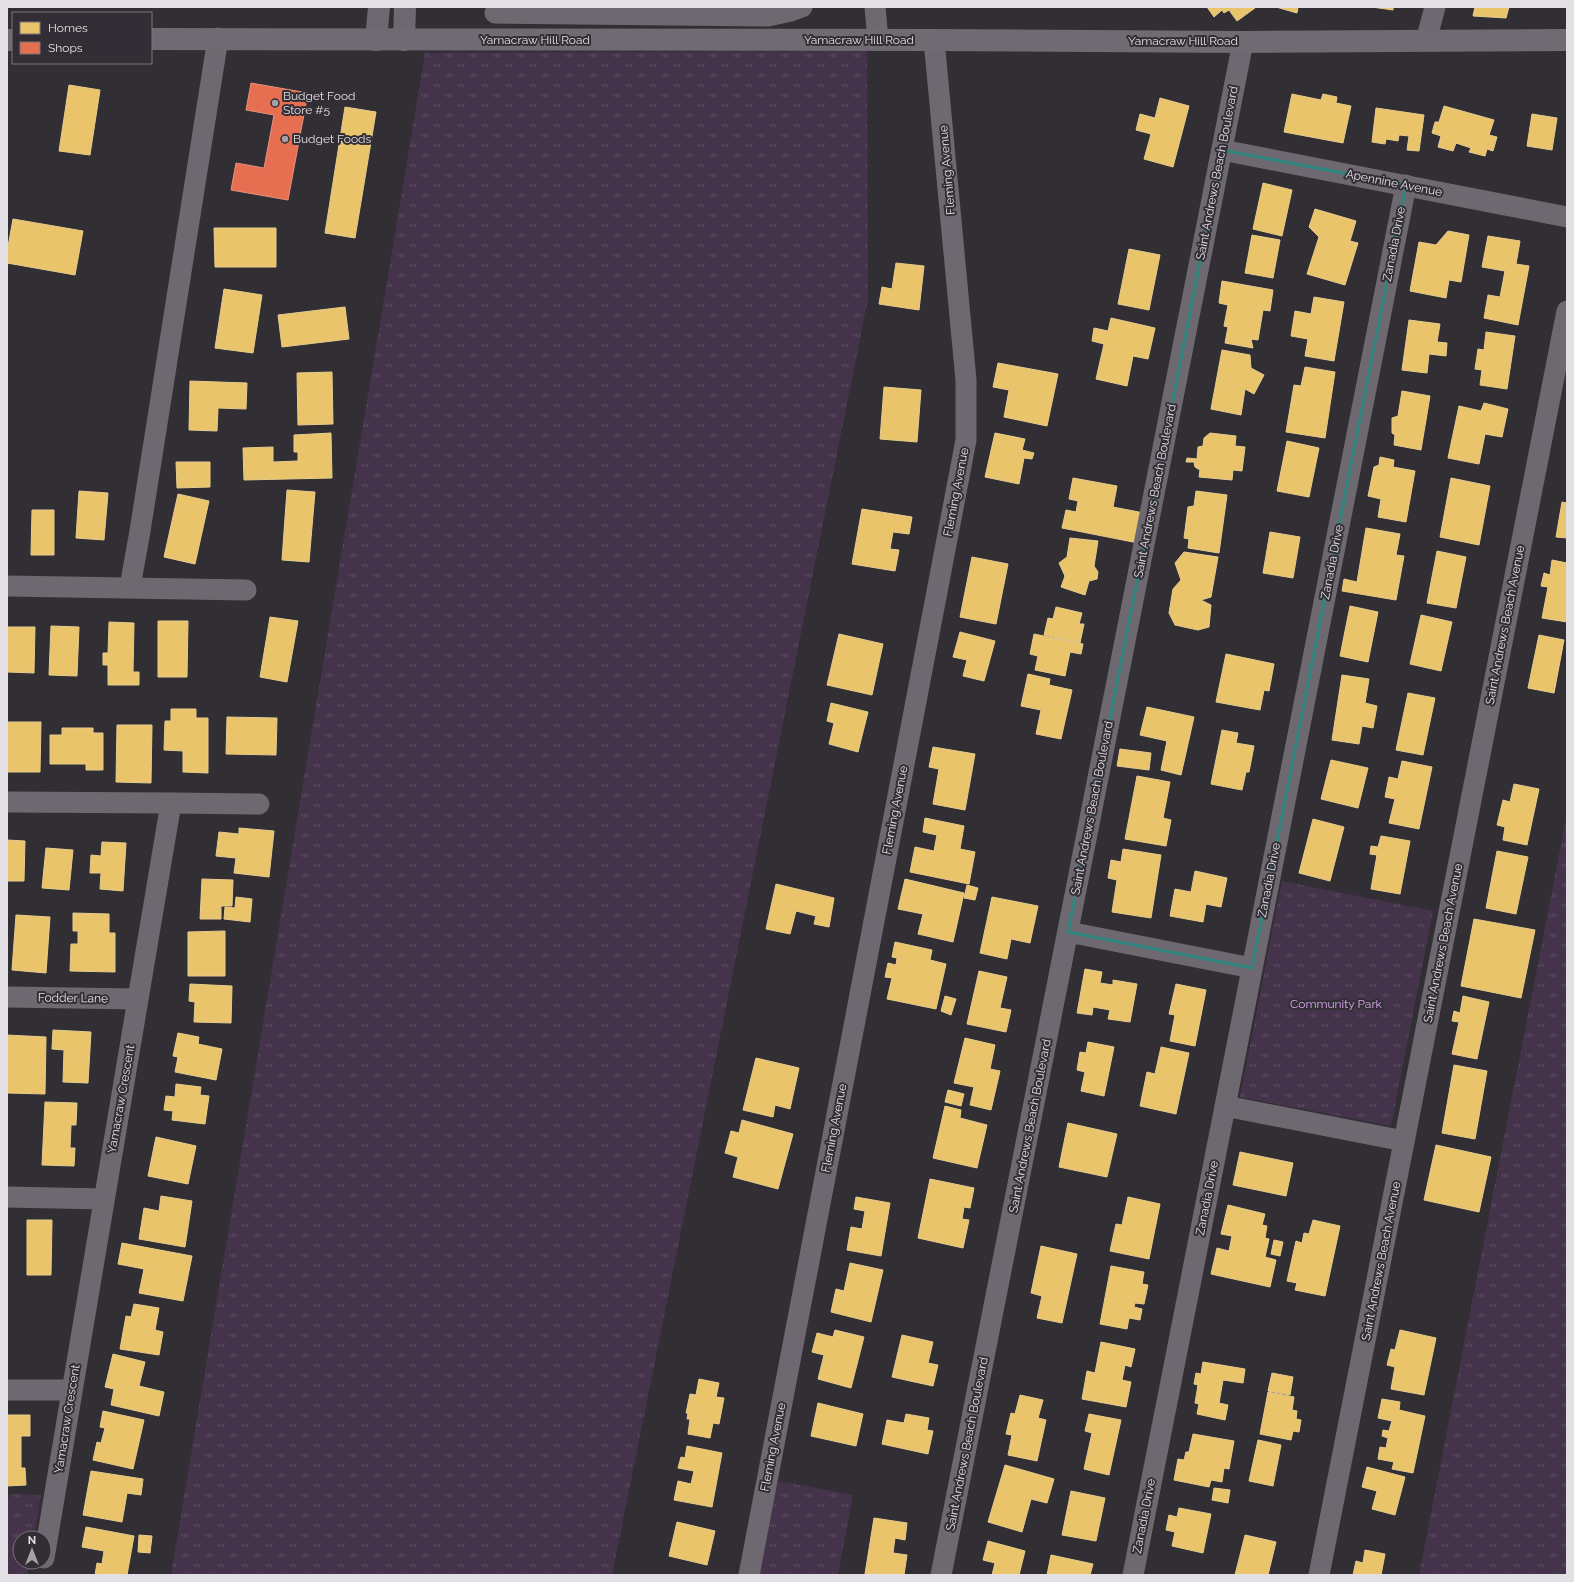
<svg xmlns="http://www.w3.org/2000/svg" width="1574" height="1582" font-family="Raleway,sans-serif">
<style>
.grass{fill:url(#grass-tufts)}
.homes{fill:#e9c46a;stroke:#e7cc8f}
.shops{fill:#e76f51;stroke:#e6917d}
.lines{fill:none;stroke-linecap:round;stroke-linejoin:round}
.minor{stroke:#6e6970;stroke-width:21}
.tertiary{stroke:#6e6970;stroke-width:22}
.secondary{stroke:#706a73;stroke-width:22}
.marked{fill:none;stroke:#2f8680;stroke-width:3;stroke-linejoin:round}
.poi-dot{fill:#a5a2a7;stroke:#332e35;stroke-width:1.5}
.labels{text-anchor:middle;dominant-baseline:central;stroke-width:4;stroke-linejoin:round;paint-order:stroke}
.street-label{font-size:12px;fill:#e3e0e5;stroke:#332e35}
.poi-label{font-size:12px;fill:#e3e0e5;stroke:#332e35;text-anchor:start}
.park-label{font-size:12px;fill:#dcaaf1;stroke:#332e35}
</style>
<defs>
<pattern id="grass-tufts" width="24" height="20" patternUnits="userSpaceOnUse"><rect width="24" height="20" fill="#44334b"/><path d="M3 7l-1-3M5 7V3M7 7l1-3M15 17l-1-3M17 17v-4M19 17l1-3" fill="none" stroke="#5f5065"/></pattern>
</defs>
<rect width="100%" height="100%" fill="#322f34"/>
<g class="grass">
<polygon points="867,51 868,299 612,1575 171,1575 425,53"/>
<polygon points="1567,814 1567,1575 1419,1575"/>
<polygon points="1282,881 1433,911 1391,1126 1240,1097"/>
<polygon points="778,1481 853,1495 838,1575 759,1575"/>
<polygon points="7,1494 41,1495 34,1538 20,1538 20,1562 30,1562 27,1575 7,1575"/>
</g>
<g class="homes">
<polygon points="1207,7 1255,7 1255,8 1237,21 1229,10 1224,13 1222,10 1214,17"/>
<polygon points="1276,7 1298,7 1297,13"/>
<polygon points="1372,7 1393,7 1393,10"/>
<polygon points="1475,7 1509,7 1506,18 1473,16"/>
<polygon points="69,85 100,90 90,155 59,151"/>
<polygon points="1292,94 1321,100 1323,94 1337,97 1336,103 1351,106 1343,143 1284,132"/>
<polygon points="1160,98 1189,106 1173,167 1144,159 1151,134 1136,130 1140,114 1155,118"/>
<polygon points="1444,106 1494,120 1489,135 1497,137 1493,151 1487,149 1485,156 1469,152 1471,148 1456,143 1453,151 1438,147 1441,136 1432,133 1435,122 1439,122"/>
<polygon points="345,107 376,112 355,238 325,233"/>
<polygon points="1376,108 1424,115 1419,151 1407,150 1409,136 1399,135 1398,141 1386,139 1385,144 1372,142"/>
<polygon points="1532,114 1557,118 1552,150 1527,146"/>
<polygon points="1263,183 1292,190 1282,236 1253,229"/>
<polygon points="1315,209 1356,221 1350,241 1358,243 1345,285 1307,274 1319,237 1309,227"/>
<polygon points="13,219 83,231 75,275 7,263 7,252"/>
<polygon points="214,228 276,228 276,267 215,267"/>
<polygon points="1448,231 1469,235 1461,282 1449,280 1446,298 1410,291 1419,242 1436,245"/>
<polygon points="1252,235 1280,240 1273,278 1245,273"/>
<polygon points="1488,236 1520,241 1516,264 1529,266 1518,325 1484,318 1488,295 1500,297 1505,271 1482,267"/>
<polygon points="1129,249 1160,255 1149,310 1118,304"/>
<polygon points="896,263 924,266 919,310 879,304 882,287 892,289"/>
<polygon points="1222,281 1273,290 1270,311 1263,310 1258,340 1251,339 1253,348 1225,343 1228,327 1224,326 1228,305 1219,303"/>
<polygon points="224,289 262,295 253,353 215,348"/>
<polygon points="1314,297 1344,302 1334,361 1305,356 1308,339 1291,336 1295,311 1311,314"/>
<polygon points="345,307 349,339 282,347 278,315"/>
<polygon points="1111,318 1155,328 1148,359 1133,356 1127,386 1096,379 1104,344 1092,341 1094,328 1108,331"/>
<polygon points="1409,320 1440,324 1437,342 1447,343 1446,356 1429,354 1427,373 1402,370"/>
<polygon points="1486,332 1515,336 1507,389 1480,385 1482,370 1475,369 1478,349 1484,350"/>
<polygon points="1222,350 1250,355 1251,368 1264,375 1254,394 1245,389 1241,415 1211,409"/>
<polygon points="998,363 1058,374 1047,426 1004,417 1009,390 993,387"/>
<polygon points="1305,367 1335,372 1325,438 1286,432 1294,385 1301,386"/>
<polygon points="332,372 333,424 298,425 297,373"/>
<polygon points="190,381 247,383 246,409 218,408 217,431 189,430"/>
<polygon points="884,387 921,390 917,442 880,439"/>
<polygon points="1402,391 1430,396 1421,450 1394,445 1395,435 1392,433 1392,418 1398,416"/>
<polygon points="1484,403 1508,409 1502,437 1485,434 1479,464 1448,458 1459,406 1481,411"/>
<polygon points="331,433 332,478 244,480 243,448 273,447 273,462 298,461 298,452 294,452 294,435"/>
<polygon points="995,433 1025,439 1022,450 1034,453 1032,459 1024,458 1019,484 985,477"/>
<polygon points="1210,433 1236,436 1235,446 1245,447 1242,471 1233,470 1232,480 1199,477 1200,470 1195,467 1194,462 1186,462 1187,458 1197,459 1198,447 1203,446 1204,438"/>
<polygon points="1287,441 1319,448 1309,497 1277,491"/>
<polygon points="1380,457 1394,460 1393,467 1415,471 1406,522 1378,517 1381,499 1368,496 1374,467 1379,465"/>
<polygon points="176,462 210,462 210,487 177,488"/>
<polygon points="1073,478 1117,486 1113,507 1144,513 1138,543 1062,528 1066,510 1076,512 1078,501 1069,499"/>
<polygon points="1451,478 1490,486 1479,545 1440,537"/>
<polygon points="287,490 315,492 309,562 282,560"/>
<polygon points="79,491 108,493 104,540 76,538"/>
<polygon points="1196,491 1227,495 1219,553 1188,548 1189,539 1184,538 1188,507 1194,506"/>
<polygon points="178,494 209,501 195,564 164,557"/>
<polygon points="1562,502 1567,503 1567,538 1556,537"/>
<polygon points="862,509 912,517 909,534 893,532 890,549 899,550 895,571 852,564"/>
<polygon points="32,510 54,510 54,555 31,555"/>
<polygon points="1366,528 1400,534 1396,555 1404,556 1396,600 1342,591 1344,579 1357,582"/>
<polygon points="1270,532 1300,537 1293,578 1263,573"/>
<polygon points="1070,538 1098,541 1094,566 1098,572 1097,579 1089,581 1085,595 1061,587 1065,576 1059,563 1067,557"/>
<polygon points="1437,551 1466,557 1456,608 1427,603"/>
<polygon points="1184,552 1218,557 1211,597 1201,600 1211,605 1209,627 1198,630 1175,625 1169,613 1173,589 1181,580 1175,563"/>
<polygon points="972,557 1008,564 996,624 960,617"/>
<polygon points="1552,560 1567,563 1567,622 1542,618 1548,587 1541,586 1544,573 1550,575"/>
<polygon points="1350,606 1378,612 1368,662 1340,656"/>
<polygon points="1056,607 1082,613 1079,624 1084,624 1080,643 1044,635 1048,618 1053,619"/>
<polygon points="1421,615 1452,622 1441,671 1410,664"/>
<polygon points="270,617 298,621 287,682 260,677"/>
<polygon points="158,621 188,621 187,677 158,677"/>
<polygon points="109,622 134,623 133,672 139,672 139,685 108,685 108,665 103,665 103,653 108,653"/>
<polygon points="51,626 79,627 77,676 49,675"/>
<polygon points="7,627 35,627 34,673 7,672"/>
<polygon points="960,632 995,641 984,681 963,676 967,660 953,657"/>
<polygon points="839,634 883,644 872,695 827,685"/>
<polygon points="1034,634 1083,644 1081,654 1070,652 1065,676 1035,670 1038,656 1030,654"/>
<polygon points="1539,635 1564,640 1554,693 1528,688"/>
<polygon points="1226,654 1274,664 1269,691 1264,690 1260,710 1216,702"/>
<polygon points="1028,674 1050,679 1049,685 1072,690 1061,739 1036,734 1041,710 1021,706"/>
<polygon points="1342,675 1369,679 1365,703 1377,706 1373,728 1362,726 1359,744 1332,740"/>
<polygon points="1408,693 1435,698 1423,755 1396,750"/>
<polygon points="831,703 868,712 858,752 829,744 834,723 827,721"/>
<polygon points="1147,707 1194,717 1181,775 1161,770 1167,741 1140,735"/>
<polygon points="171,709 196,709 196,718 208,718 208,773 183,772 183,751 164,750 165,721 171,721"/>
<polygon points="227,717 277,718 276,755 226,754"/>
<polygon points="7,722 41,722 40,772 7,772"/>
<polygon points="117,725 152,725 151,783 116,782"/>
<polygon points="62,728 93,728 93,733 103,733 103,770 86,770 86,764 50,764 50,735 62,735"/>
<polygon points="1222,730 1238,733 1236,743 1254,746 1249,772 1246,772 1242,790 1211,784"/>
<polygon points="933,747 975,754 965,810 933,804 939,769 929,767"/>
<polygon points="1120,749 1151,753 1149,770 1117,766"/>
<polygon points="1331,760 1368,768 1358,808 1321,799"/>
<polygon points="1402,761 1432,767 1419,829 1389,823 1395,799 1385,797 1389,777 1398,779"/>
<polygon points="1137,776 1170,782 1163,818 1171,820 1166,846 1125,839"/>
<polygon points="1514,784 1539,789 1527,845 1503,840 1505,827 1497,825 1503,800 1510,802"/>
<polygon points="925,818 964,826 960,849 975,852 969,884 910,872 915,847 934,851 937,835 923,832"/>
<polygon points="1313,819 1344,827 1330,881 1299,873"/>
<polygon points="239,828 274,831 269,877 234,873 236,858 216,856 219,832 239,834"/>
<polygon points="1381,836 1410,841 1400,894 1371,889 1377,855 1370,854 1371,846 1378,847"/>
<polygon points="7,840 25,841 24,881 7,881"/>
<polygon points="102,842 126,843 123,891 100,889 101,873 90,873 91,855 101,856"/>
<polygon points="46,848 73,850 69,890 42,888"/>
<polygon points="1123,849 1161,855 1151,918 1112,912 1117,880 1108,878 1111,860 1121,862"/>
<polygon points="1497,851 1528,857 1516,914 1486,908"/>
<polygon points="1195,871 1227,878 1221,907 1206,904 1203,922 1170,916 1175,889 1191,892"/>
<polygon points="202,879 233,880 232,906 221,906 221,919 200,919"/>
<polygon points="905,879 964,893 953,942 918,934 923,914 898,909"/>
<polygon points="776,884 834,898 829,927 814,924 816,916 796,911 790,934 766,929"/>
<polygon points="967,885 978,888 975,900 964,898"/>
<polygon points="236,897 252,899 250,922 224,919 225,907 235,908"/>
<polygon points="992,897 1038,906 1030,943 1011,939 1007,959 980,953"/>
<polygon points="73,913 109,914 109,933 115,933 115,972 70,971 71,944 78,944 78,931 73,931"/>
<polygon points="16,915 50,917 46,973 12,970"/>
<polygon points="1474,919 1535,930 1521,998 1461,986"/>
<polygon points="225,931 225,976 188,976 188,932"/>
<polygon points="895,942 932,950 930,960 946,964 936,1009 887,999 892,978 885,977 888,963 896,965 897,958 892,957"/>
<polygon points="1085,969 1102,972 1100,983 1113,985 1113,980 1137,984 1130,1022 1108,1019 1110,1010 1093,1007 1092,1015 1077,1013"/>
<polygon points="979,971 1007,977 1000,1008 1011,1010 1006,1032 967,1024"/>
<polygon points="190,984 232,986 231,1023 194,1022 195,1002 189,1001"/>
<polygon points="1176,984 1206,990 1195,1046 1170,1041 1175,1015 1169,1014"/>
<polygon points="945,996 956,999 951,1015 941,1011"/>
<polygon points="1463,996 1489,1002 1477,1059 1452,1054 1459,1022 1452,1021 1454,1011 1460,1013"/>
<polygon points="53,1030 91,1032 88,1083 63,1082 64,1050 52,1049"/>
<polygon points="178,1033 199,1037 198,1044 222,1049 216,1080 175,1072 178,1057 173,1056"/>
<polygon points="7,1035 46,1037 45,1094 7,1093"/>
<polygon points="965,1038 995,1045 990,1069 1000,1071 991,1110 970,1105 974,1087 954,1083"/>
<polygon points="1088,1042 1114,1047 1104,1096 1081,1091 1085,1072 1077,1070 1080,1052 1086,1053"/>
<polygon points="1161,1047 1189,1053 1176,1114 1140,1106 1147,1072 1155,1074"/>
<polygon points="756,1058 799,1068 790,1109 775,1105 773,1117 743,1110"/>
<polygon points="1454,1065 1487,1071 1475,1139 1442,1133"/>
<polygon points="176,1084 201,1087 200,1095 209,1096 205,1124 172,1120 173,1111 164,1110 166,1096 175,1097"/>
<polygon points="948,1090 964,1094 961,1106 945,1102"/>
<polygon points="45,1102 77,1103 76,1125 71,1125 70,1148 75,1148 74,1166 42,1165"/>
<polygon points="945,1106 961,1110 960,1118 987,1125 977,1168 933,1158"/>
<polygon points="742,1120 793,1134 778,1189 733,1177 738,1157 725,1153 731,1131 739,1133"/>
<polygon points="1068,1123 1117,1134 1107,1177 1059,1167"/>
<polygon points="156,1137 196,1146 188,1184 148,1176"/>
<polygon points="1436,1145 1491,1157 1479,1212 1424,1200"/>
<polygon points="1240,1152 1293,1163 1286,1196 1233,1185"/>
<polygon points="930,1179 974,1188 970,1208 964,1207 962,1219 969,1220 963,1248 918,1238"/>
<polygon points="161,1196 192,1201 185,1247 139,1239 144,1208 159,1211"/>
<polygon points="856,1197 890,1203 881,1256 847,1250 851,1227 862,1229 865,1211 854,1209"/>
<polygon points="1128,1197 1160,1204 1149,1259 1110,1251 1116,1224 1122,1225"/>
<polygon points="1228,1205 1265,1214 1262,1225 1267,1226 1265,1238 1269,1239 1265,1257 1276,1260 1270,1287 1211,1274 1217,1248 1229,1251 1232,1236 1221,1234"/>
<polygon points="27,1220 52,1220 51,1275 27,1275"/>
<polygon points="1313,1220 1340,1226 1325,1296 1295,1290 1297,1283 1287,1281 1296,1241 1302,1243 1304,1233 1309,1234"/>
<polygon points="1274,1240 1283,1242 1280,1256 1271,1254"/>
<polygon points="122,1243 192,1256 183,1301 139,1293 144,1269 118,1264"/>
<polygon points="1041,1246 1077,1254 1062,1323 1037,1318 1042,1296 1031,1293"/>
<polygon points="850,1263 883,1270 871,1322 831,1312 836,1289 844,1291"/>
<polygon points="1111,1266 1144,1272 1142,1284 1148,1285 1144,1304 1135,1303 1134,1307 1142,1309 1140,1320 1129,1318 1127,1329 1100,1324"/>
<polygon points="134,1304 159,1308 155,1330 163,1332 159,1355 120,1349 126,1316 131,1317"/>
<polygon points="835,1330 864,1337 851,1388 818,1379 824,1355 812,1352 817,1333 833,1337"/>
<polygon points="1400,1330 1436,1338 1424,1395 1391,1389 1395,1367 1387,1365 1391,1349 1395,1350"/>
<polygon points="902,1335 933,1342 928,1363 938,1365 933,1386 892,1377"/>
<polygon points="1101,1342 1135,1349 1131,1367 1125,1365 1122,1380 1131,1382 1126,1407 1082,1399 1087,1371 1095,1373"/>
<polygon points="113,1354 145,1362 139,1386 164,1392 159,1416 111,1405 114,1389 105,1387"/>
<polygon points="1203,1362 1245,1369 1243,1383 1223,1380 1219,1403 1228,1405 1225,1420 1197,1414 1199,1404 1195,1403 1198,1385 1194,1384 1196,1373 1201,1374"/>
<polygon points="1272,1373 1293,1377 1290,1395 1268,1391"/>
<polygon points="699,1379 719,1383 716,1397 724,1398 719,1424 713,1423 710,1438 688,1434 690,1419 687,1419 688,1413 686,1413 690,1394 696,1395"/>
<polygon points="1268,1392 1294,1397 1292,1410 1297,1411 1296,1419 1301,1420 1299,1432 1293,1431 1291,1440 1260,1434"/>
<polygon points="1020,1395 1043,1400 1038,1418 1046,1420 1037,1461 1008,1455 1012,1435 1006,1434 1011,1413 1015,1414"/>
<polygon points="1382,1399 1400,1402 1399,1410 1425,1416 1413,1473 1392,1469 1394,1462 1378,1459 1380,1447 1386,1448 1388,1438 1382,1436 1383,1430 1389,1431 1392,1421 1378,1418"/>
<polygon points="818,1403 863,1414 856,1446 811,1436"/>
<polygon points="103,1411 144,1420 133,1469 93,1460 97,1442 101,1443 105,1428 100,1427"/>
<polygon points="906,1414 929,1418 927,1430 933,1431 928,1454 882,1444 887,1420 904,1423"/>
<polygon points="1089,1414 1121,1420 1109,1475 1084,1469 1092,1433 1085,1431"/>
<polygon points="7,1415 30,1415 30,1436 21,1436 21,1468 25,1468 26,1485 7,1486"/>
<polygon points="1193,1434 1234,1441 1229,1469 1224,1468 1222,1482 1211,1480 1209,1487 1174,1480 1178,1459 1184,1460 1186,1452 1189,1452"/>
<polygon points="1258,1440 1281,1445 1273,1486 1249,1481"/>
<polygon points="687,1446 722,1453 712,1507 674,1500 678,1481 691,1484 694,1471 678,1468 681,1457 685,1458"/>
<polygon points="1005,1465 1054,1479 1047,1503 1031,1499 1022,1532 988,1522"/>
<polygon points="1367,1467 1405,1477 1395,1515 1372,1509 1377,1491 1362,1487"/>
<polygon points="91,1471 143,1479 141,1495 127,1493 122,1522 83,1515"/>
<polygon points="1214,1488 1230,1490 1228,1503 1212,1500"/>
<polygon points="1071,1491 1105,1498 1096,1541 1062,1535"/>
<polygon points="1179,1508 1211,1514 1203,1553 1172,1546 1175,1532 1166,1530 1169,1515 1177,1517"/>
<polygon points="874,1518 907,1523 905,1540 895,1538 893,1553 907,1555 904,1575 865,1574"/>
<polygon points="677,1522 715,1531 707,1565 669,1556"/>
<polygon points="86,1527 134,1536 127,1575 95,1575 97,1563 102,1564 104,1551 82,1547"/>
<polygon points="139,1535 152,1536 150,1553 138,1552"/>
<polygon points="1245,1535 1276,1542 1268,1575 1235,1575"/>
<polygon points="988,1541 1025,1551 1019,1575 992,1575 995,1563 983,1560"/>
<polygon points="1365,1550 1385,1554 1381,1575 1353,1575 1356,1561 1363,1563"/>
<polygon points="1051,1555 1093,1564 1090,1575 1047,1575"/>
</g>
<polygon class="shops" points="251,83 308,93 288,200 231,190 236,163 264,168 274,115 246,110"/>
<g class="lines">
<g class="minor">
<polyline points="875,7 878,40"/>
<polyline points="495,13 768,16 791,11 802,7"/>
<polyline points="1426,41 1435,7"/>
<polyline points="1222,150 1567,217"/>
<polyline points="7,586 246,590"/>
<polyline points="130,587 140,531 218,38"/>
<polyline points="7,802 171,803 44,1558"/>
<polyline points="171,803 259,804"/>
<polyline points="1068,932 1252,968"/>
<polyline points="7,997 138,999"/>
<polyline points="1225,1106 1404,1141"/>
<polyline points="7,1197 104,1199"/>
<polyline points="7,1390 71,1390"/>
<polyline points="749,1575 966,440 966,380 934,40"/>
<polyline points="941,1575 1243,42"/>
<polyline points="1133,1575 1406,185"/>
<polyline points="1319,1575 1567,311"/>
</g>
<g class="tertiary">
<polyline points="376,40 379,7"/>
<polyline points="404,40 405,7"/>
</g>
<g class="secondary">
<polyline points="151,39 934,40 1243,42 1567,40"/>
<polyline points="7,40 13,40"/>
</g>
</g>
<path class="marked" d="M1222,150L1406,185L1252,968L1068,932Z"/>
<g class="poi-dot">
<circle cx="275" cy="103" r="4"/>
<circle cx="285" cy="139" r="4"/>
</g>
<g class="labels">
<g class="street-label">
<text x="535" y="40">Yamacraw Hill Road</text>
<text x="859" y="40">Yamacraw Hill Road</text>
<text x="1183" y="41">Yamacraw Hill Road</text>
<text transform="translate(947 170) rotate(-95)">Fleming Avenue</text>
<text transform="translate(1217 173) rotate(-79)">Saint Andrews Beach Boulevard</text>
<text transform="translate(1394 183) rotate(11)">Apennine Avenue</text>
<text transform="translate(1394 244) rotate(-79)">Zanadia Drive</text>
<text transform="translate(1155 491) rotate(-79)">Saint Andrews Beach Boulevard</text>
<text transform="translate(956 492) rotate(-79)">Fleming Avenue</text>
<text transform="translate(1332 562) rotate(-79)">Zanadia Drive</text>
<text transform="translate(1505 625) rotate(-79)">Saint Andrews Beach Avenue</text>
<text transform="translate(1092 808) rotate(-79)">Saint Andrews Beach Boulevard</text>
<text transform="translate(895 810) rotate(-79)">Fleming Avenue</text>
<text transform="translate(1269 880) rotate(-79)">Zanadia Drive</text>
<text transform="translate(1443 943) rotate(-79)">Saint Andrews Beach Avenue</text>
<text transform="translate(73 998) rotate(1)">Fodder Lane</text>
<text transform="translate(121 1099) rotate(-80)">Yamacraw Crescent</text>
<text transform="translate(1030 1126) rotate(-79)">Saint Andrews Beach Boulevard</text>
<text transform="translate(834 1128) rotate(-79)">Fleming Avenue</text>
<text transform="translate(1207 1198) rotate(-79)">Zanadia Drive</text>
<text transform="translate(1381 1261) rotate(-79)">Saint Andrews Beach Avenue</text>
<text transform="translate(67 1419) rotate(-81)">Yamacraw Crescent</text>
<text transform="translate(967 1444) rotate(-79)">Saint Andrews Beach Boulevard</text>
<text transform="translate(773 1447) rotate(-79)">Fleming Avenue</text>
<text transform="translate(1144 1516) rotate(-79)">Zanadia Drive</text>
</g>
<g class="poi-label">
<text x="283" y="96">Budget Food<tspan x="283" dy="14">Store #5</tspan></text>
<text x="293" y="139">Budget Foods</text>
</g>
<g class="park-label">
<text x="1336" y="1004">Community Park</text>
</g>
</g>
<rect width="1574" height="1582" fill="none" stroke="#e3e0e5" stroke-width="16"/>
<rect x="12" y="12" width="140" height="52" fill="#332e35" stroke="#79757b"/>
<rect x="20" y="22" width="20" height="12" fill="#e9c46a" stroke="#79757b"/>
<text x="48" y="32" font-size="12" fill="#e3e0e5">Homes</text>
<rect x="20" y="42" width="20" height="12" fill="#e76f51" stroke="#79757b"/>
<text x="48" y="52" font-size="12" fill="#e3e0e5">Shops</text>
<g transform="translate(32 1550)"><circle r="19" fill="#332e35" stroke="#79757b"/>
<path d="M0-3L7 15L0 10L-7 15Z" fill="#a5a2a7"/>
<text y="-6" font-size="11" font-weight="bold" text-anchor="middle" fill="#e3e0e5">N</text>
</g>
</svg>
